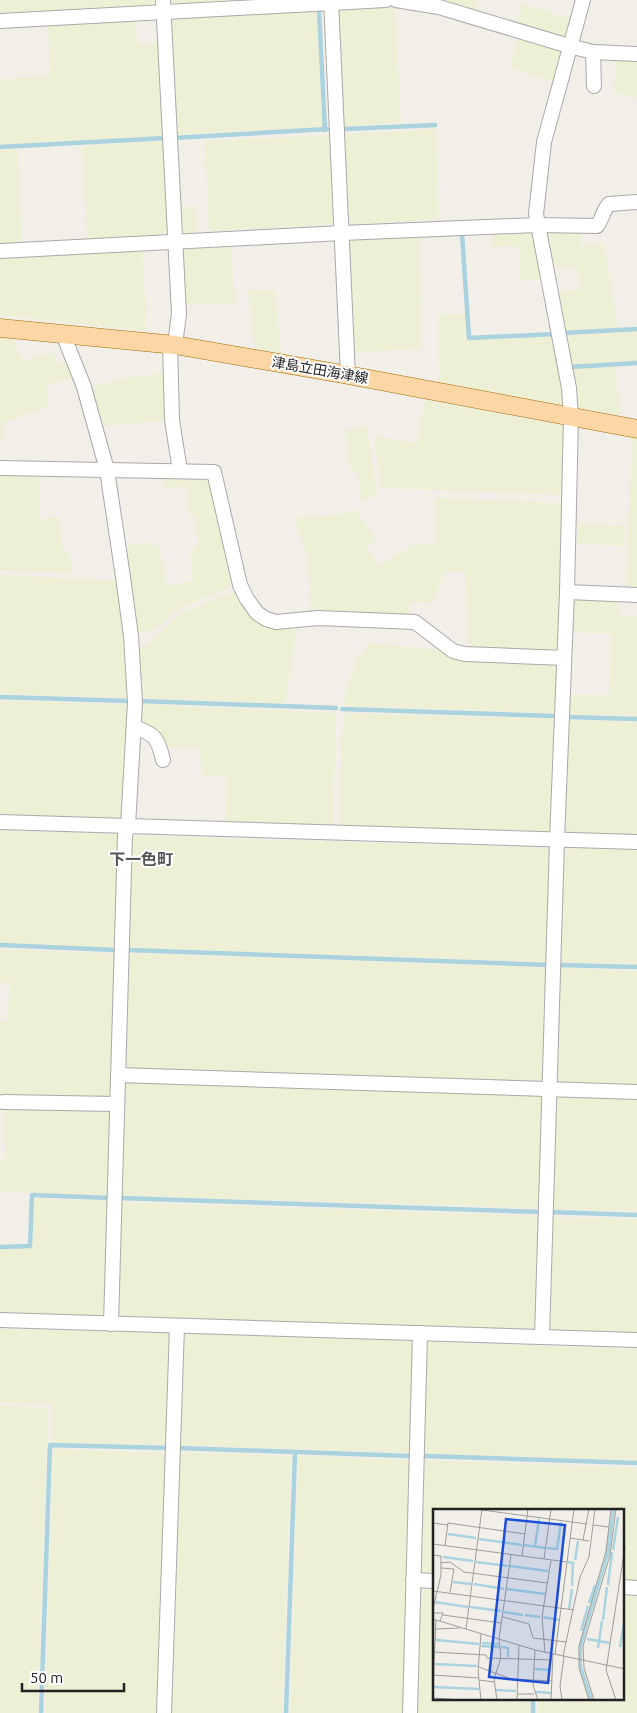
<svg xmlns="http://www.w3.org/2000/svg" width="637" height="1713" font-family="Ubuntu,'Noto Sans JP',sans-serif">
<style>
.farmland{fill:#eef0d5}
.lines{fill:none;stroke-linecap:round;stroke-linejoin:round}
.stream{stroke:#aad3df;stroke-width:4.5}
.minor-casing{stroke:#a9a9a9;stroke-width:16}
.major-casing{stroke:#a06b00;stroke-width:19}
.minor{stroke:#fff;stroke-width:14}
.major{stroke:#fcd6a4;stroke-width:18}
.labels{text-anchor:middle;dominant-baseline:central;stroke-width:4;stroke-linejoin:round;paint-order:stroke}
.street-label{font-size:14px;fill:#222;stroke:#fff}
.quarter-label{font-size:16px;font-weight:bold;fill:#555;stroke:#fff}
.inset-river{fill:none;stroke:#aad3df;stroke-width:2.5}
.inset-road{fill:none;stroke:#9f9d99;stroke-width:1}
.view{fill:#1d4ed8;fill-opacity:0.15;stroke:#1d4ed8;stroke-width:2.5}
.inset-edge{fill:none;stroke:#222;stroke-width:2.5}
</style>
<rect width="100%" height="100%" fill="#f2efe9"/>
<g class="farmland">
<polygon points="0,0 160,0 160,7 0,18"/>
<polygon points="165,0 316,0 168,10"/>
<polygon points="429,0 477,0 478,2 475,12"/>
<polygon points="523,4 572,19 567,36 561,38 516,24"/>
<polygon points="395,5 401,123 344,126 338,13 342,8"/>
<polygon points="316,9 323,127 172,135 168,18"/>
<polygon points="135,19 137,45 163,43 167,136 0,145 0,79 50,76 48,23"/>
<polygon points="519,34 560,47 562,56 554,82 533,76 510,67"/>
<polygon points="617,57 637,57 637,98 613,93"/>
<polygon points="436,129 439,219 350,225 345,134"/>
<polygon points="329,135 333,224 209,231 205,141"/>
<polygon points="168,141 172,234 87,239 82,146"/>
<polygon points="0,150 17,150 22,242 0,243"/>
<polygon points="196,206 197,233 177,234 175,207"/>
<polygon points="533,230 543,279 520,281 519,246 491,247 491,235 495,232"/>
<polygon points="550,230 579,230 581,246 604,244 618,328 563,331 555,292 581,289 576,266 551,268 544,235"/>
<polygon points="420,234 421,348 353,353 347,241 351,237"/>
<polygon points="231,243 235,303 181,305 177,246"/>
<polygon points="142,247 146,310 145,331 0,315 0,254"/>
<polygon points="248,290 275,290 281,353 255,348"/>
<polygon points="465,314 466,340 556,335 564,400 559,406 439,384 438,315"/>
<polygon points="637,331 637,361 570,365 564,335"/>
<polygon points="0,335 13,336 22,361 53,352 58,364 70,361 76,377 46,386 48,406 2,424 3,439 0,438"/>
<polygon points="615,367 620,415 577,408 570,368"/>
<polygon points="168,372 170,420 97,427 87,388 125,378"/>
<polygon points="425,400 568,426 564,493 558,495 381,488 374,436 417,443"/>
<polygon points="367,427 377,495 362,501 357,472 351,472 345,430"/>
<polygon points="632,437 637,438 637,590 626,589"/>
<polygon points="0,472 40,473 39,519 59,517 63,552 70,553 72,573 0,570"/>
<polygon points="163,478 208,478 214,483 235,584 175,611 161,624 150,630 135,635 123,546 151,542 152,546 159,545 167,586 193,581 190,555 198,542 195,515 190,515 186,486 164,488"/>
<polygon points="436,498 561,503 565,507 560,649 556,653 469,650 465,572 445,572 432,602 409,603 409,616 311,616 308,558 294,518 336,515 355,509 376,540 366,546 379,566 414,544 435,544"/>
<polygon points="578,524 625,526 624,546 578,544"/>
<polygon points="0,575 120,581 132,698 0,694"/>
<polygon points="235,591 238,591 247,606 297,625 290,674 284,704 138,698 135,649 145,647 179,615"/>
<polygon points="572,598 618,599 618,615 637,616 637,716 565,714 566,694 609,695 611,634 568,632"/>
<polygon points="368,643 440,650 449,656 557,662 559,713 344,706 345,694 358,654 363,654"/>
<polygon points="0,700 132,705 126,819 120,822 0,818"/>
<polygon points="140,704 336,713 333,827 225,825 227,775 203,776 199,746 164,749 140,725"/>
<polygon points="343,713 558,719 554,831 550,836 339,828"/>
<polygon points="565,720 637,722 637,840 566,837 561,832"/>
<polygon points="0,831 122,834 119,948 0,944"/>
<polygon points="129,836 553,848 550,962 125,948"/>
<polygon points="571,847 637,849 637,964 558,962 561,855 567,854"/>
<polygon points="0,949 119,954 115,1099 2,1098 0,1094 0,1022 7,1022 10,983 0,982"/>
<polygon points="125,953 550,968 543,1085 125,1071 122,1067"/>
<polygon points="558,968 637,971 637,1087 556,1085"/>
<polygon points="126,1080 543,1093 543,1208 117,1196 122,1084"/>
<polygon points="555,1093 637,1096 637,1211 550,1209"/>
<polygon points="3,1106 112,1107 112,1182 106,1189 106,1195 0,1192 0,1160 6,1159"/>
<polygon points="34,1199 112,1201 107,1315 101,1319 0,1316 0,1249 32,1248"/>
<polygon points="118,1202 542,1216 539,1328 534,1332 118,1319 114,1314"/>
<polygon points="549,1217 637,1219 637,1336 549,1333"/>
<polygon points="0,1329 174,1333 170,1445 52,1443 52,1404 0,1403"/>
<polygon points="181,1333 416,1341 412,1453 178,1445"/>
<polygon points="424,1342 637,1349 637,1460 420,1454"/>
<polygon points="0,1406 48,1408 37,1713 0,1713"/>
<polygon points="53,1449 169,1453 159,1713 45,1713"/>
<polygon points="177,1452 291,1456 282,1713 168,1713"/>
<polygon points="298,1456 411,1460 406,1713 290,1713"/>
<polygon points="420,1460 637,1468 637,1584 623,1583 623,1510 434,1510 434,1577 421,1577 417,1571"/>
<polygon points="418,1590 434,1590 434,1699 530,1699 530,1713 414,1713"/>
<polygon points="623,1596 637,1597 637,1713 538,1713 539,1699 623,1699"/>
</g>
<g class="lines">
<g class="stream">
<polyline points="319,11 325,130"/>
<polyline points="345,129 435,125"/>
<polyline points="173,138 327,129"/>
<polyline points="0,147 167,138"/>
<polyline points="462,234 469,338 554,334"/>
<polyline points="563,333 637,329"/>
<polyline points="570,367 637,363"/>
<polyline points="0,697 130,701"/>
<polyline points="140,701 336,708"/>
<polyline points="342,709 555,716"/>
<polyline points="566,717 637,719"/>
<polyline points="0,945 115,950"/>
<polyline points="128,950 549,965"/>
<polyline points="558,965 637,967"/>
<polyline points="119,1198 541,1212"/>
<polyline points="550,1212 637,1215"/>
<polyline points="0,1247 30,1246 32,1195 111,1198"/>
<polyline points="178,1448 410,1456"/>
<polyline points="425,1456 637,1463"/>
<polyline points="41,1713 50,1445 169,1448"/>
<polyline points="286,1713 295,1452"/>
<polyline points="533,1713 533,1699"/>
</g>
<defs>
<g id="minor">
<polyline points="163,0 179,314 175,345"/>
<polyline points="331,0 348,375"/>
<polyline points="396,0 439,7 569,46 593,52 637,54"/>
<polyline points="0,21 386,0"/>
<polyline points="593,52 594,86"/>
<path d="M0,251L342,233L537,225L597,226C602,219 603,211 609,204L637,202"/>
<polyline points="63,334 84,387 107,470 123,577 131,636 135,703 128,826 125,835 111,1324"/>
<polyline points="170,345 172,420 180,471"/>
<polyline points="0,468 214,472 240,585 247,599 257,613 266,619 276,622 318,618 415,622 453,651 465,654 564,658"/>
<polyline points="567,592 637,595"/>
<path d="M134,727C155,734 158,738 163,760"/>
<polyline points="0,822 637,842"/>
<polyline points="118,1075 637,1092"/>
<polyline points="3,1102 117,1104"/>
<polyline points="0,1320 637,1340"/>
<polyline points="542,1337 557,840 567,592 571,417 569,388 536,214 544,142 583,0"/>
<polyline points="413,1580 434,1581"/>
<polyline points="623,1587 637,1588"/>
<polyline points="164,1713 177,1326"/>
<polyline points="410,1713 420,1333"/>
</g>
<polyline id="major" points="0,328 175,345 348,375 637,429"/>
</defs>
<use href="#minor" class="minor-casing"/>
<use href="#major" class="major-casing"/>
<use href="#minor" class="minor"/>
<use href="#major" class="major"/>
</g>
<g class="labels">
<g class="street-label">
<text transform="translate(320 370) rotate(10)">津島立田海津線</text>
</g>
<g class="quarter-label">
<text x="141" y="859">下一色町</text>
</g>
</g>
<g transform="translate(433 1509)">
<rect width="191" height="191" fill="#f2efe9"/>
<path d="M179,0H182L177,42L149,137V157L160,191H157L146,158V137L172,48Z" fill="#aad3df"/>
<path class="inset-river" d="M15,25L43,29M46,30L89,36M91,36L112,39M102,37L106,10M114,39L124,40L128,13M180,41L185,8M10,48L40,52M142,51L145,32M43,53L75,57M135,53L140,54L139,77M77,57L115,62M20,73L38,75M41,75L71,80M175,76L179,43M74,80L112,85M2,93L35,98M156,94L162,76M37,98L68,102M136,100L139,80M71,103L90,106M92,106L107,108M110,108L126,111M170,111L174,78M148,122L155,97M154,130L177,134M3,131L46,135M49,134L65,135M48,137L66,138M68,138L75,139V148M187,138L191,115M165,139L169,112M2,155L44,157M102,160L118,161M1,178L46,180M63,181L83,182M103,183L118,184"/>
<path class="inset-road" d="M49,1L154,15M0,14L15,16M160,16L176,18M137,29L156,32M150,31L156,0M0,35L134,53M12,37L15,14L92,25M0,46L8,47V66L0,100M89,47L95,0M111,50L118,0M7,54L17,53L31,63L114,74M8,59L21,60L17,83M0,82L141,101M0,104H10L7,112M10,106L68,114M70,108L96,115L100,129L133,133M0,110L102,141L192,160M3,120L27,119M33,120L49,0M48,125L45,162L48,191M102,141L100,176L105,191M0,143L53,146L54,149L120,151M112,143L109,108L118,51M122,145L141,0M130,147L147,68L156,48L162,0M46,158L78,170L119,172M0,166L46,169M46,171L61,173M0,178L3,111M84,185H101M0,189L30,191M64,191L61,170L68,149L66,130L78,46M84,191L86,136M118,191L120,144M129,191L127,177L131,147M156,191L146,159V137L173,42L178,0M161,191L151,159L150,137L177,46L183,0M183,191L173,161L192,38"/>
<path class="view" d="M73,10L132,16L115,174L56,168Z"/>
<rect width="191" height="191" class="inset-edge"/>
</g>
<path d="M22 1683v8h102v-8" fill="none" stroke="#222222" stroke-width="2.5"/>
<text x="30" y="1683" font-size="15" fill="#222222" stroke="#ffffff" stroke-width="4" paint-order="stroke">50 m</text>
</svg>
